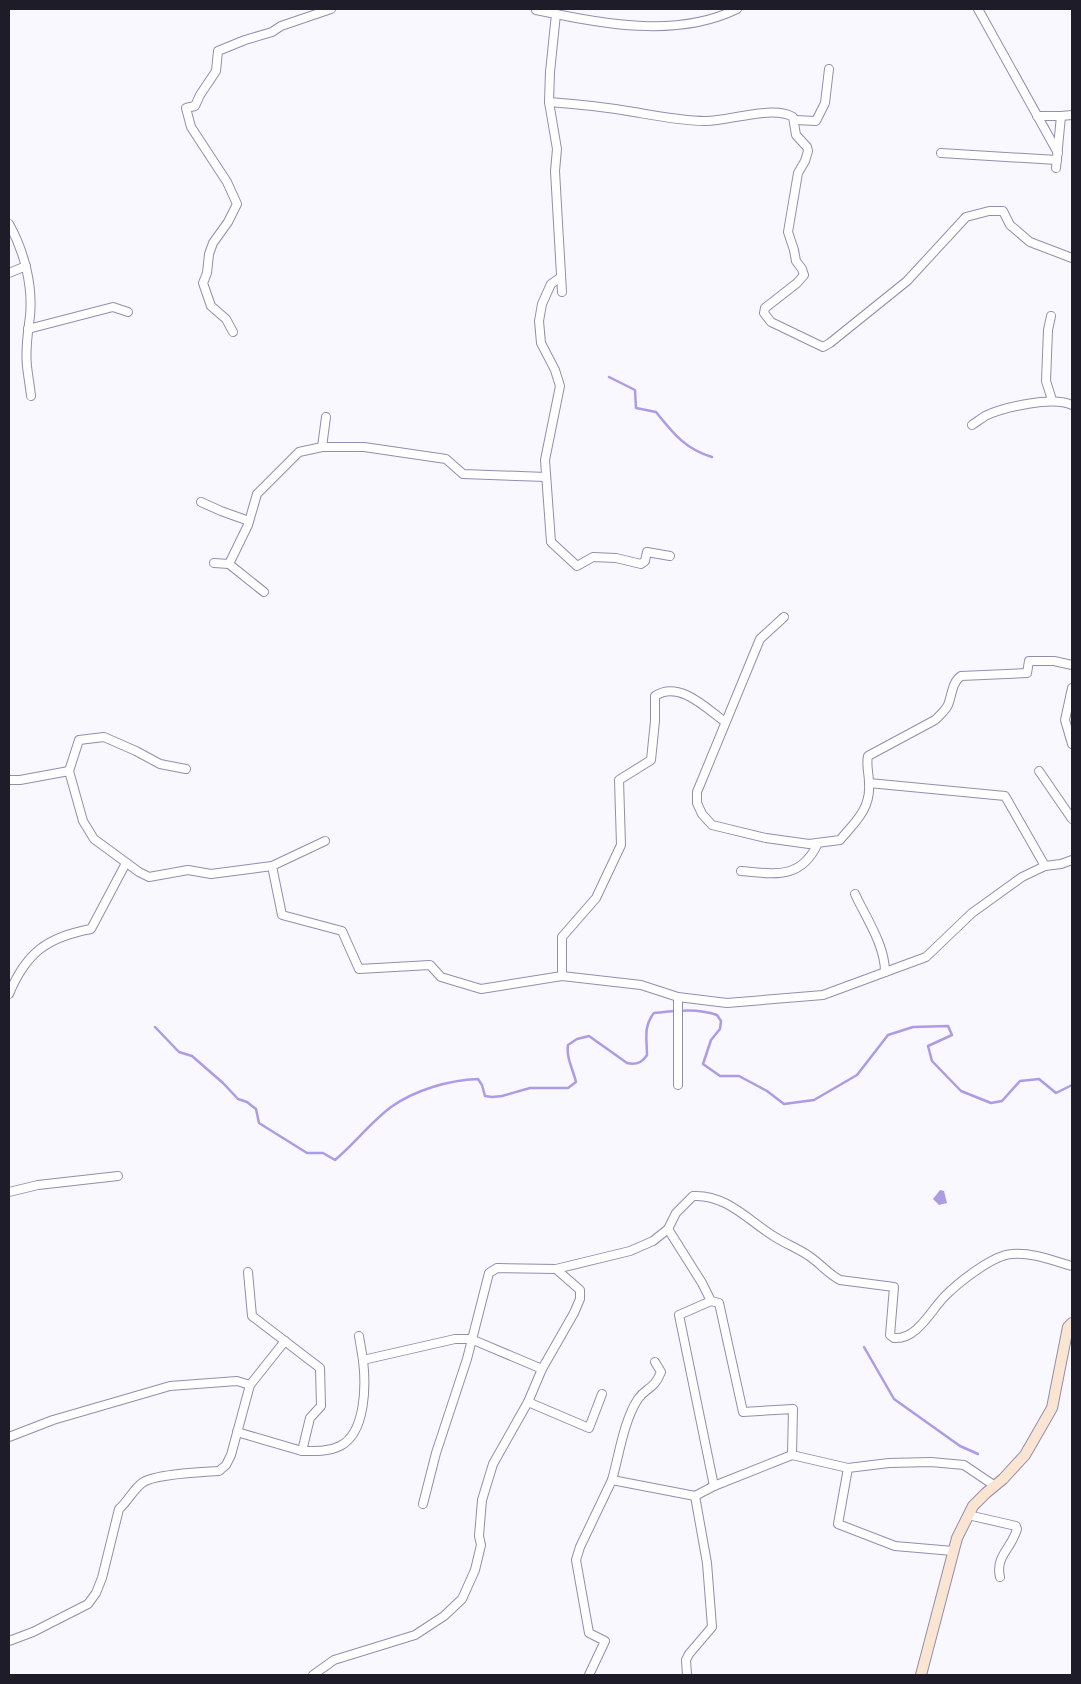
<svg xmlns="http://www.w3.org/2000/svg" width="1081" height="1684" font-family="Barlow,sans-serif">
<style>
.water{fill:#ad9ce5}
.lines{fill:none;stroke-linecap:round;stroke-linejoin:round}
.stream{stroke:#ad9ce5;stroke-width:2.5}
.street-casing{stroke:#948daf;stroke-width:10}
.secondary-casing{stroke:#948daf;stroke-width:12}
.street{stroke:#fff;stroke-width:8}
.secondary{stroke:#f9e5d1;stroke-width:10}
</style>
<rect width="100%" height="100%" fill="#f9f7ff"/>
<polygon class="water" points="940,1190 944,1191 947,1203 939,1205 933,1199"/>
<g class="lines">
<g class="stream">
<path d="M609,377L635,390L636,408L656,412C673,433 685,449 712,457"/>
<path d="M155,1027L179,1052L192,1056L223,1083L238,1099L247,1102L256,1109L259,1123L307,1153H323L335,1160C355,1143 371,1122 391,1107C415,1090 449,1080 478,1079L482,1085L485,1096L492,1097L502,1096L530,1088H568L576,1082C573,1069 566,1058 568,1045L577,1039L589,1036L627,1063C636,1065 642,1063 647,1055C647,1040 643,1026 654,1013C675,1011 696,1008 717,1015L721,1021L720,1029L711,1040L703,1064L720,1076H739L767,1091L784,1104L814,1100L857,1075L888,1035L913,1027L948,1026L952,1035L928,1046L932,1061L961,1091L991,1103L1002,1101L1020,1081L1039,1079L1056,1093L1072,1085"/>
<polyline points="864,1347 894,1399 960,1446 978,1454"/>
</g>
<defs>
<g id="street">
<polyline points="536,9 536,10 556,14 550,72 549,102 557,149 555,171 562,292"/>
<polyline points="978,9 1058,153"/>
<path d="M556,14C614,26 682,36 737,9"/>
<path d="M549,102C577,104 606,107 634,112C657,116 682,121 706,121C729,121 773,105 793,117L796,135L807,147L808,151L805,161L798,173L788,232L794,250L796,261L802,269L804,275L797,283L765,308L764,313L771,322L823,347L830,343L907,281L966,217L989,211H1003L1010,225L1030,242L1072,258"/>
<polyline points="1037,116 1061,116"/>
<polyline points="795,120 816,121 825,103 829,69"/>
<polyline points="941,153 1057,160"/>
<polyline points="1056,168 1061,116 1072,115"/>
<path d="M9,224C24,251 33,285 30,316C28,332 25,349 27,366C28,376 30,386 31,396"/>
<polyline points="9,273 26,266"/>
<polyline points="561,277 551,284 542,304 539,321 541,343 555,370 560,386 545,460 551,542 577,566 593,557 616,558 641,564 645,561 647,552 670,556"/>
<polyline points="1051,316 1048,330 1046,381 1052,400"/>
<polyline points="28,329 113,307 128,312"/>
<polyline points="233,332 226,319 211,306 203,283 207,273 209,254 213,243 228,222 237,204 227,182 191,127 186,108 195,106 200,95 216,71 218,51 245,40 272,32 281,26 331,9"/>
<path d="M972,425C976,422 981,419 985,416C1004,407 1053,396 1072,405"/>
<polyline points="322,447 326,417"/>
<polyline points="201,502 221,511 249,521"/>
<polyline points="214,563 229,564 248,525 257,494 299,452 322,447 364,447 446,459 463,474 546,477"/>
<polyline points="229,564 264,592"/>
<path d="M784,617L760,639L697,792V803L702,814L712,825L766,838L809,844L840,840C855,822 871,809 869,783C869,773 866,766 868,756L935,720C940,715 945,711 948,705C952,695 952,682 961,676L1027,673L1029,661H1054L1072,665"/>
<polyline points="1072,688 1065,720 1072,744"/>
<polyline points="69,771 79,740 104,737 136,751 160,764 186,769"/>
<polyline points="1039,771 1072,819"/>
<polyline points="9,780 20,780 69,771 83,821 94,839 139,872 149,877 188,870 211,874 272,866"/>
<polyline points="869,783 1005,796 1045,866"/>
<polyline points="325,841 272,866 282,915 342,931 359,969 430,965 441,977 481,989 562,976 641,985 678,997 727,1003 823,995 926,957 972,913 1022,877 1045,866 1061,864 1072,860"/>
<path d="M741,871C775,874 801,880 818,843"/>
<path d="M855,894C866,918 885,945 885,972"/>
<path d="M562,976V937L596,898L621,845L619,780L651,760L655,721V696C679,680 706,708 725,722"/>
<path d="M9,994C26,953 47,937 91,929L126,863"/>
<polyline points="678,1085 678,997"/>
<polyline points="9,1192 38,1185 118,1176"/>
<polyline points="668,1229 702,1283 711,1301 719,1303 743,1412 793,1409 792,1455 848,1468 889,1463 931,1462 964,1465 995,1486"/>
<polyline points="711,1301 679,1315 714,1486"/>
<polyline points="359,1336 363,1360"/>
<path d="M655,1362L661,1372C654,1390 646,1387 638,1399C624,1420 619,1455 612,1480L695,1496"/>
<polyline points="542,1369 574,1313 580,1299 580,1290 556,1269"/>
<polyline points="528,1402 589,1428 602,1394"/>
<polyline points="237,1432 302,1451 310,1418 321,1406 320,1368 252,1316 248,1272"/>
<polyline points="9,1437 53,1420 170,1386 237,1381 250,1385 285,1341"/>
<path d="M302,1451C314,1451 328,1452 340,1446C366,1433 366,1385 363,1360L455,1339H471L542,1369L528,1402L493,1464L482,1500L479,1536L481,1545L475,1570L462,1599L444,1616L415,1635L334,1660L313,1675"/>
<polyline points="848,1468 838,1524 895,1546 953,1551"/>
<path d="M423,1504L436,1453L467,1359L489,1273L497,1268L556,1269L630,1251L653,1241L668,1229L676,1213L693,1196C726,1194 749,1221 775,1237C786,1244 799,1249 809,1256C820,1263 828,1274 840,1280L894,1287L890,1335L894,1338C917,1340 931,1310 945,1296C959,1282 993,1255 1012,1254C1032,1252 1054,1261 1072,1266"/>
<path d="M968,1515L1016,1526L1017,1529C1012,1548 995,1556 1000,1577"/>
<path d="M9,1641L33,1632L88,1604L96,1593L102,1578L119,1509C128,1501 133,1490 142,1483C154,1474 203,1472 219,1471L226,1465L231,1455L250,1385"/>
<polyline points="589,1675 605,1641 589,1633 576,1560 580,1547 612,1480"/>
<polyline points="687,1675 686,1660 689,1654 712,1627 707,1563 695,1496 714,1486 792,1455"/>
</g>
<polyline id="secondary" points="921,1675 957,1538 973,1506 986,1493 1003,1479 1025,1455 1052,1408 1068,1327 1072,1323"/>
</defs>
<use href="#street" class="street-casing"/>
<use href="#secondary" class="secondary-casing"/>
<use href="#street" class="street"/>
<use href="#secondary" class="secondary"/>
</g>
<rect width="1081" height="1684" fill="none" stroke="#1e1c29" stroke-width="20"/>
</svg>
